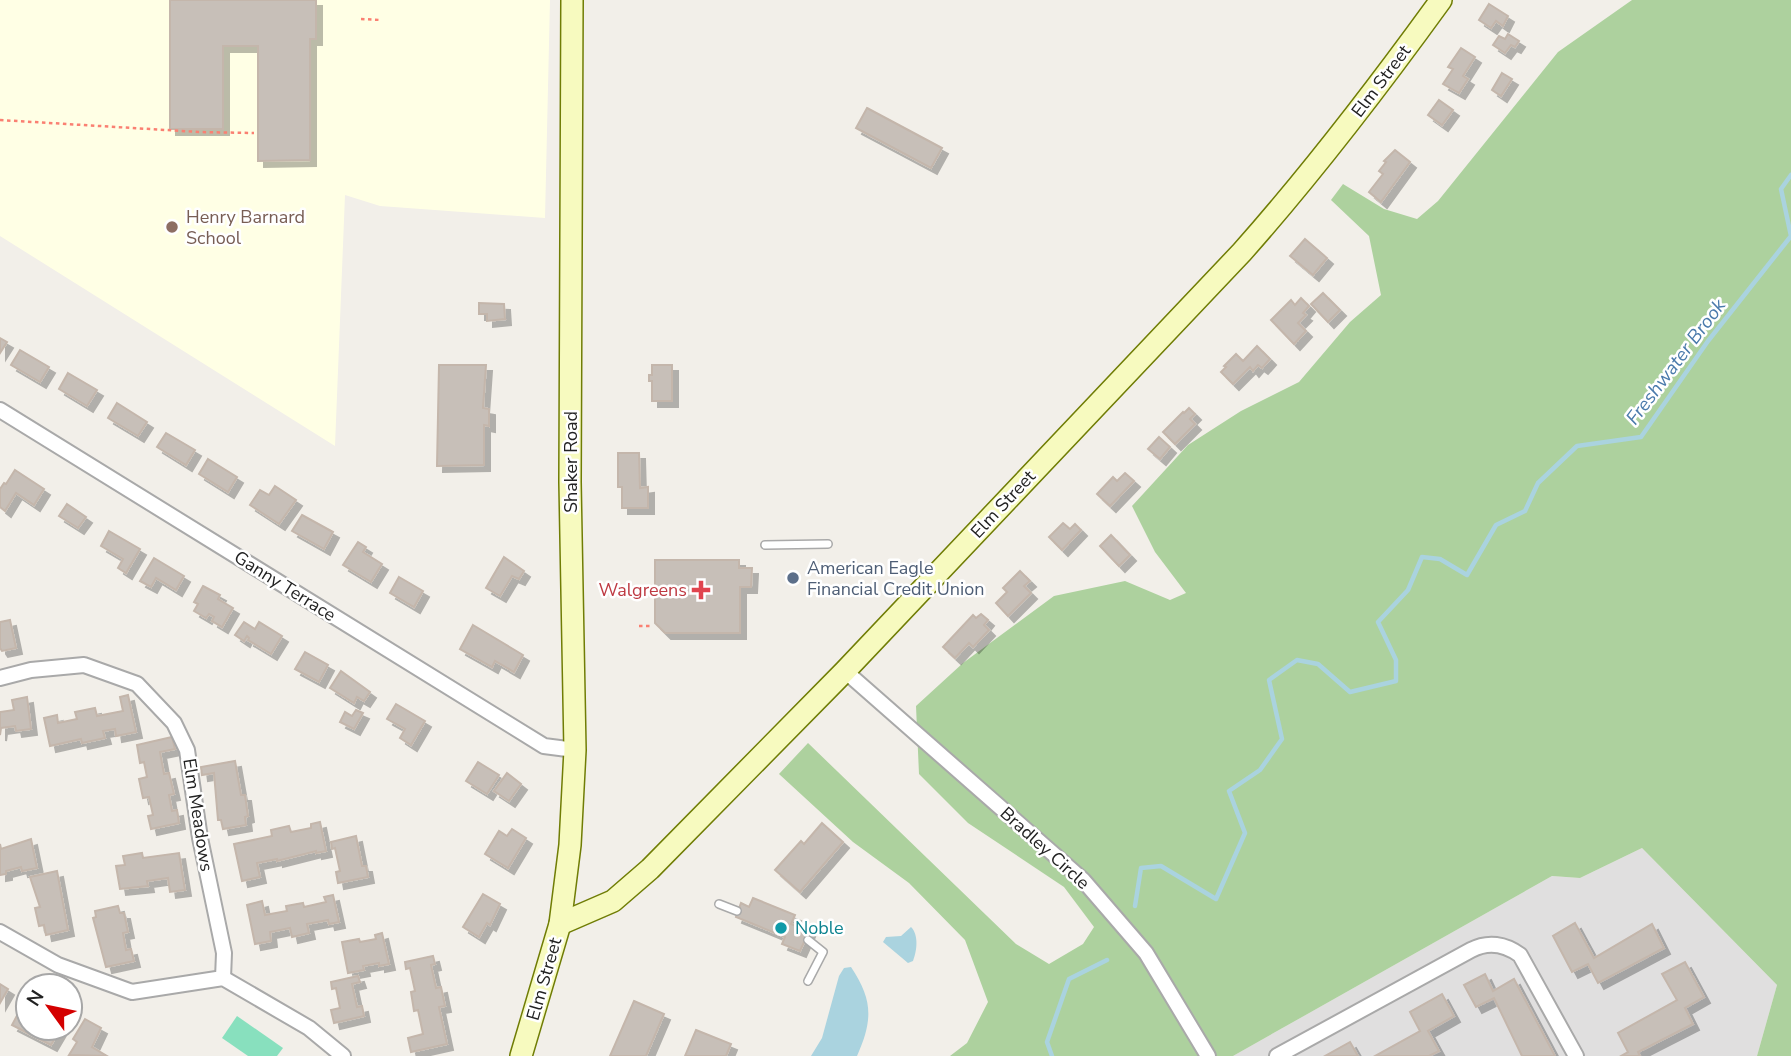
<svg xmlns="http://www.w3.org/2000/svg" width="1791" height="1056" font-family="'Nunito Sans',sans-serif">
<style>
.residential{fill:#e0dfdf}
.education{fill:#ffffe5}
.forest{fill:#add19e}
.pitch{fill:#88e0be}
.water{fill:#aad3df}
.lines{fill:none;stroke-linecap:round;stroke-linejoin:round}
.stream{stroke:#aad3df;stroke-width:4.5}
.building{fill:#c7bfb8;stroke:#c4b6ab;stroke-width:2;filter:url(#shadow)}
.lane-casing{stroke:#a9a9a9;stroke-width:10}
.street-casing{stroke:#a9a9a9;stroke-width:18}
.secondary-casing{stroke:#707d05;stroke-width:24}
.path{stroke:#fa8072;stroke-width:2.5;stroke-dasharray:3.5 3.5;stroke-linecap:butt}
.lane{stroke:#fff;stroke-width:7}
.street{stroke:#fff;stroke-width:14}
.secondary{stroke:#f7fabf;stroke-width:21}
.education-dot{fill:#8d6e63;stroke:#fff;stroke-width:2.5}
.service-dot{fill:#5c6f8a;stroke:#fff;stroke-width:2.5}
.health-dot{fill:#e0444e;stroke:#fff;stroke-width:2.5}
.culture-dot{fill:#0f9aa8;stroke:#fff;stroke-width:2.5}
.labels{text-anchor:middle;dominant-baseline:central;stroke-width:5;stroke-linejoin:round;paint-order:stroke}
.street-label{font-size:18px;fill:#222;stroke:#fff}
.education-label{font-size:18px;fill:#785e54;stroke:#fff;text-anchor:start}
.service-label{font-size:18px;fill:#4e5e75;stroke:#fff;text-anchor:start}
.health-label{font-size:18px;fill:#be3a42;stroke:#fff;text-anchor:end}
.culture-label{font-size:18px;fill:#0d838f;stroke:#fff;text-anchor:start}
.water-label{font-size:19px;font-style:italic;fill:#4a7aab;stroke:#fff}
</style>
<defs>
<filter id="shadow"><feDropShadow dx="6" dy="6" stdDeviation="0" flood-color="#0004"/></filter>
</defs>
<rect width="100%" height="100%" fill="#f2efe9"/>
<polygon class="residential" points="1642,848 1777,985 1757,1056 1233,1056 1552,876 1580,878"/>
<polygon class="education" points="0,0 550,0 545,218 380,206 345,195 335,446 0,236"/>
<polygon class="forest" points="1632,0 1791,0 1791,1056 1757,1056 1777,985 1642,848 1580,878 1552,876 1233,1056 950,1056 967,1043 988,1002 965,940 909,883 853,842 779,774 808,743 1016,944 1049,964 1083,944 1094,927 1064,887 968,823 919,774 916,706 963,663 1054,596 1125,581 1170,600 1186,593 1155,552 1132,506 1188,445 1241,411 1299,382 1350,322 1381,295 1369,236 1331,200 1343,184 1384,209 1417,219 1438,201 1558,52"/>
<polygon class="pitch" points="237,1016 283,1048 277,1056 248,1056 222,1038"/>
<g class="water">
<path d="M911,927C919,935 917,951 913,961L908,963L883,942L886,937L901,936Z"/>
<path d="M851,967C873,1000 873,1020 857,1056H811L822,1038L839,976L844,968Z"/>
</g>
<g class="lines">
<g class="stream">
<polyline points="1135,906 1141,868 1161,866 1216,899 1245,833 1229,791 1260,770 1282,739 1269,680 1297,660 1318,664 1350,692 1396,681 1396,660 1378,622 1408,590 1422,557 1440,559 1467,575 1496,525 1525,511 1538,483 1577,446 1641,437 1708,341 1791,236 1781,189 1791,175"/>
<polyline points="1052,1056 1047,1042 1069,979 1107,960"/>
</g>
</g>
<g class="building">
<polygon points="170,0 316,0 316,39 310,39 310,160 258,161 258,46 223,46 223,129 170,129"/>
<polygon points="1489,4 1508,16 1503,26 1496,21 1491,28 1479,20"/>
<polygon points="1508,34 1519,41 1515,47 1511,45 1505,53 1493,45 1499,36 1505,39"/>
<polygon points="1461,48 1475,57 1463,76 1468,79 1459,93 1443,84 1453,69 1448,67"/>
<polygon points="1502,73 1512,79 1501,96 1492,90"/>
<polygon points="1439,100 1453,110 1442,125 1428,115"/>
<polygon points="867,108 942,148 931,168 856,128"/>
<polygon points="1395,150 1410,162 1381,202 1369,192 1383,174 1379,171 1386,162 1384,161"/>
<polygon points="1305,239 1327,258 1313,275 1290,256"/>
<polygon points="1323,293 1340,310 1328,322 1311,304"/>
<polygon points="1301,298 1309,306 1303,313 1306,315 1298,323 1306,331 1294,344 1271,320 1291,300 1295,305"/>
<polygon points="479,303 504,304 505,319 487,321 487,314 479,314"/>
<polygon points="0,338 7,342 0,353"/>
<polygon points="1257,346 1270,359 1262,368 1258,365 1253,371 1250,367 1233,384 1221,372 1226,367 1224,366 1236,354 1243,361"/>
<polygon points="20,350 49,367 40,382 11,365"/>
<polygon points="439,365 486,365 483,408 489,409 489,426 484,425 484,465 437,466"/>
<polygon points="652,365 672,365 672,401 652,401 652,381 649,381 649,375 652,375"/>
<polygon points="68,373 97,390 87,406 59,389"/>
<polygon points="117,403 147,422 138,436 108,418"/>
<polygon points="1189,408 1195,414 1190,419 1195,424 1175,444 1163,432 1183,412 1184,413"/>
<polygon points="166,433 195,450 186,465 157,447"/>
<polygon points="1159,437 1170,447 1160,459 1148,449"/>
<polygon points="618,453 639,453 640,488 648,487 648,508 622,508 622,487 618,487"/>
<polygon points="208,459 237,477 228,492 199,474"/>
<polygon points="15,470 44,489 34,505 16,493 5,511 0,507 0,489 4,483 6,484"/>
<polygon points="1125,473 1134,481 1110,506 1097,494 1113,477 1117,481"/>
<polygon points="275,486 296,500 279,524 250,505 260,490 269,495"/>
<polygon points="67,504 86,517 78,528 59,516"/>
<polygon points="302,515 333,532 324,549 292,531"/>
<polygon points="1063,523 1070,529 1075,524 1081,530 1062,550 1049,537"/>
<polygon points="109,531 140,549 126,573 118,568 123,559 101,546"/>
<polygon points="1111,535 1130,555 1119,566 1100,546"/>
<polygon points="358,542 366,547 363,552 382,564 371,582 343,565"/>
<polygon points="504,557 524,571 519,579 512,576 500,596 486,588"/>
<polygon points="154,558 184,576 176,590 156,578 151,587 140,581"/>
<polygon points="655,560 739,560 739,568 752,568 751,587 740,587 740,633 665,633 655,623"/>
<polygon points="1020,571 1030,581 1024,586 1031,593 1008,616 996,603 1007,592 1003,588"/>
<polygon points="399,577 423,591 414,607 390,593"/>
<polygon points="203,586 220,595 218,599 233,608 222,627 212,621 214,617 209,614 206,618 194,611 198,604 194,602"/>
<polygon points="981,614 988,620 984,625 989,630 973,647 969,643 955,658 943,647 973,615 976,618"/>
<polygon points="10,620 16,648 2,651 0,648 0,622"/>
<polygon points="244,622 255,629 259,622 282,636 271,654 248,640 249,638 247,636 244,641 235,635"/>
<polygon points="473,625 523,655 514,672 495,661 492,667 460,649"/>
<polygon points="305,652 328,665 319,682 295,669"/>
<polygon points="341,671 370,692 364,701 357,697 354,703 330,688"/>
<polygon points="128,695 136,732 116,736 115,729 103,731 105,738 82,743 81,739 50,746 44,718 57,715 58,723 77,719 75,712 95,708 97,716 123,711 120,697"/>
<polygon points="27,697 31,729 16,731 15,726 1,728 0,735 0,712 14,710 12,700"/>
<polygon points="396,704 425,721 411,745 400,738 405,729 387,719"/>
<polygon points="356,710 363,713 354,729 340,722 345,712 352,716"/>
<polygon points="172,737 175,749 160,752 164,774 169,773 174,794 169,795 172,811 177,810 179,823 151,829 148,816 153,815 149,797 143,798 139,779 147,777 144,762 140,763 137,745"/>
<polygon points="235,761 241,795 245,795 248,816 245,817 246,825 223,829 221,820 218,820 214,773 202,775 201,767"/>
<polygon points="478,762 499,775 487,794 466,781"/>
<polygon points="507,773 521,784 509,801 494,791"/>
<polygon points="320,822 326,851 316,853 316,851 277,861 277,859 257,863 260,877 242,881 234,844 272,836 271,830 289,826 291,832 311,828 311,824"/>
<polygon points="822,823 843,842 800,892 775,870 801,841 804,844"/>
<polygon points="512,829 526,838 508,868 485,854 499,831 507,836"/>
<polygon points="356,836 362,866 366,866 368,877 338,883 336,872 340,871 335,848 332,849 331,842"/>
<polygon points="31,839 37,868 22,871 21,867 6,871 6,874 0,875 0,844 1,849"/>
<polygon points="142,853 143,858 179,853 185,890 170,892 168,878 147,881 148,886 120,889 116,866 125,865 123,856"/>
<polygon points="57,871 68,930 46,935 44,925 39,926 35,908 40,907 30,877"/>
<polygon points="483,894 500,904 490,925 487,923 479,937 463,927"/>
<polygon points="333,895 339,922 329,924 328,920 307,924 309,933 292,937 290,928 270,932 271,941 255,944 247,905 262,901 265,915 287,911 286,906 303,903 304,907 326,902 324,897"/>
<polygon points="753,898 795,915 791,924 809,931 800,951 782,944 785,937 736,917 741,903 749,907"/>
<polygon points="118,906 120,913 124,913 128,932 123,933 126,950 131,949 134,961 106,967 93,918 96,917 95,911"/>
<polygon points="1575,923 1594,958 1652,924 1664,948 1598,983 1588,964 1572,972 1553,936"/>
<polygon points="382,933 389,964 379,966 379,963 363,966 364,970 348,973 342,942 359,939 360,942 376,939 375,935"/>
<polygon points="433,956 435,964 431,965 436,988 441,987 445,1006 439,1007 447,1044 411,1052 408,1038 423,1034 418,1010 414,1011 411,992 415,991 410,968 406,969 405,962"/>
<polygon points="1685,962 1704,997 1685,1008 1693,1024 1638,1052 1640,1056 1621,1056 1628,1052 1618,1033 1677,1000 1662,974"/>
<polygon points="1485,974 1493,991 1514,979 1555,1056 1522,1056 1494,998 1476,1007 1464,985"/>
<polygon points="358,976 360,982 352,984 357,1007 362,1006 364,1016 334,1023 331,1010 340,1008 336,988 332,989 331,982"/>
<polygon points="0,984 8,989 0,1003"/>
<polygon points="1442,994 1454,1016 1428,1031 1439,1051 1429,1056 1375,1056 1420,1031 1410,1012"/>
<polygon points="634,1001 664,1014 646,1056 610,1056"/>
<polygon points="21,1008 28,1012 28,1028 61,1028 51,1045 12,1025"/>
<polygon points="85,1019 101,1028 92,1047 107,1056 69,1055 77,1042 73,1039"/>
<polygon points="696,1030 731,1044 726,1056 685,1056"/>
<polygon points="1350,1042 1358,1056 1325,1056"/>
</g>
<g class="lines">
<defs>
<g id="lane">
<polyline points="765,545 828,544"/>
<polyline points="719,904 737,911"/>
<polyline points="808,981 823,952 808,940"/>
</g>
<g id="street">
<polyline points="0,410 544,746 575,750"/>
<polyline points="845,671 1083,880 1146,953 1208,1056"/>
<polyline points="0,678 31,670 84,665 137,684 174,723 187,750 200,838 224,953 223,978"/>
<polyline points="0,932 58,965 132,992 223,978 309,1028 343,1056"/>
<path d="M1277,1056L1471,950C1488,941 1505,944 1520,955L1576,1056"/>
</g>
<g id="secondary">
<path d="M560,924L613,901L650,869L845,671L1242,252C1313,172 1378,87 1441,0"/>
<polyline points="521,1056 560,924 570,845 575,750 570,482 572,0"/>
</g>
</defs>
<use href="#lane" class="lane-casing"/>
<use href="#street" class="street-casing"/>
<use href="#secondary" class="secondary-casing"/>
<g class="path">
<polyline points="361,19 381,20"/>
<polyline points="0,120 199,132 254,133"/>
<polyline points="639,626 653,626"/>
</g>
<use href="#lane" class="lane"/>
<use href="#street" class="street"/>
<use href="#secondary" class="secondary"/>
</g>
<circle class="education-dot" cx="172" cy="227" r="7"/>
<circle class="service-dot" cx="793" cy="578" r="7"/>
<path class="health-dot" d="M697.5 579.5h7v7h7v7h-7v7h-7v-7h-7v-7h7z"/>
<circle class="culture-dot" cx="781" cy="928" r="7"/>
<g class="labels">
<g class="street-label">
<text transform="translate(1381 81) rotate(-53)">Elm Street</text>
<text transform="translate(571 462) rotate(-90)">Shaker Road</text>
<text transform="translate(1003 504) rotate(-47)">Elm Street</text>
<text transform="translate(285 586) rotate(32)">Ganny Terrace</text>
<text transform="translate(198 815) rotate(81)">Elm Meadows</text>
<text transform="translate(1045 848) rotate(42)">Bradley Circle</text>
<text transform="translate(544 979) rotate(-74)">Elm Street</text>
</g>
<g class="education-label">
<text x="186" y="217">Henry Barnard<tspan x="186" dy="21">School</tspan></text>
</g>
<g class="service-label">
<text x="807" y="568">American Eagle<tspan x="807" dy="21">Financial Credit Union</tspan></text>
</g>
<g class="health-label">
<text x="687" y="590">Walgreens</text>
</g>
<g class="culture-label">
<text x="795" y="928">Noble</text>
</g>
<g class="water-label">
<text transform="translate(1676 362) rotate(-53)">Freshwater Brook</text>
</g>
</g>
<g transform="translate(49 1007) rotate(303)"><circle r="33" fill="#ffffff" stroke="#a7a7a7" stroke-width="2"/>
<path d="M0-5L12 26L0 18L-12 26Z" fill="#d40000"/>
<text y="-10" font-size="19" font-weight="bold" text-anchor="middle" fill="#222222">N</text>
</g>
</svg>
